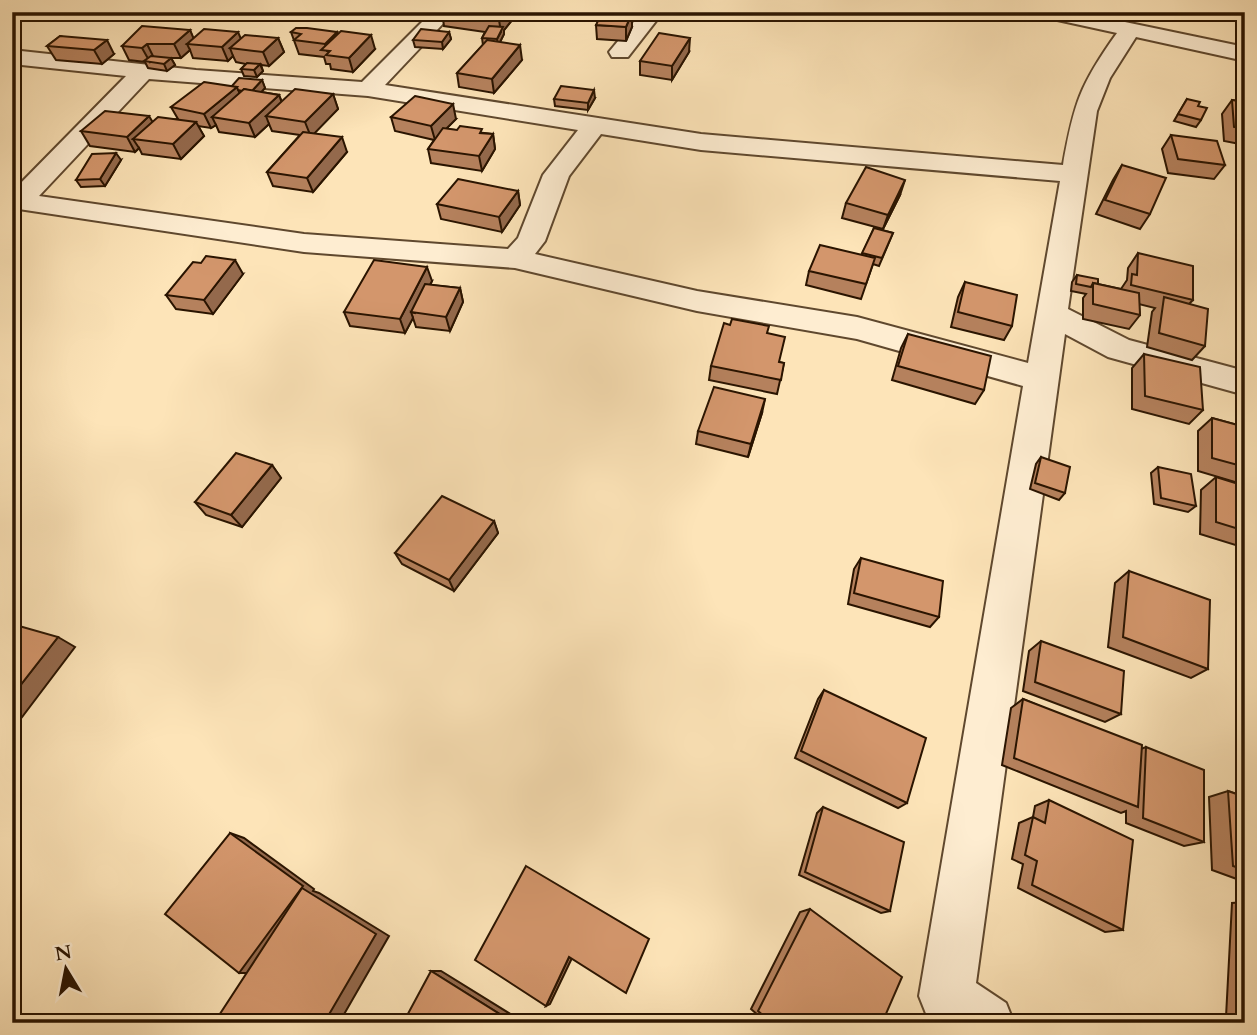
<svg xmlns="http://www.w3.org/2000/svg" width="1257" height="1035" font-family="Cardo,serif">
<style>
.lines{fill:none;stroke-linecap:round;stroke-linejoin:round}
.street-casing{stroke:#5f482e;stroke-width:4}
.street{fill:#feedd1;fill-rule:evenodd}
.wall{fill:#b5815d;stroke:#2a1400;stroke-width:2}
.shaded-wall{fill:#94694c;stroke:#2a1400;stroke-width:2}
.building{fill:#d3966c;stroke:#2a1400;stroke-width:2}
</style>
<rect width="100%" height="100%" fill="#fde4b8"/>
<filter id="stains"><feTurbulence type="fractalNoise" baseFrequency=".00286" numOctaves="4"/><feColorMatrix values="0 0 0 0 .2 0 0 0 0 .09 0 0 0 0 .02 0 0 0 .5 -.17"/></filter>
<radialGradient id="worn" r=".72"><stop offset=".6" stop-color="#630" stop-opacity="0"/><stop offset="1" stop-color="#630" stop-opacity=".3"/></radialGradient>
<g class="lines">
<defs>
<g id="street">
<path d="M432,12H454L385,85L701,134L1063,165C1074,103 1080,85 1117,33L1039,16L1036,12H1077L1245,47V61L1136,37L1110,78L1097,111L1068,309L1129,340L1245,371V395L1108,357L1065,334L976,983L1006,1003L1014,1023H937L927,1016L919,996L1023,386L857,339L697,311L515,268L304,252L12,208V192L126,76L12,64V50L196,70L362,82ZM149,79L368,96L578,130L543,175L518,238L508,249L304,234L39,196ZM601,134L701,150L1060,181L1028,363L857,317L697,291L535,254L545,241L569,176Z"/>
<polygon points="642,12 663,12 628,57 612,57 609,52"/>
</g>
</defs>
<use href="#street" class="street-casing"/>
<use href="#street" class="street"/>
</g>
<g class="wall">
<polygon points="442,12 512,12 513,19 504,30 504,34 500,42 522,60 494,93 459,87 457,73 483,45 482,38 485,32 444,26"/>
<polygon points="725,12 747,12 746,15"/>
<polygon points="596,25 632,27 626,41 597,39"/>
<polygon points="190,30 193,38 278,38 284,52 269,66 261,65 263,71 257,77 244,76 241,69 246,64 236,62 233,56 228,61 193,58 190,50 181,58 171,58 175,65 167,71 148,68 145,62 129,60 122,46"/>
<polygon points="291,32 338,34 375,49 353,72 331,69 330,64 326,64 324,57 299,54"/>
<polygon points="449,32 451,39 443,49 415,47 413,40"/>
<polygon points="60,36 114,54 102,64 56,60 47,46"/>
<polygon points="689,52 672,80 640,75 640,61"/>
<polygon points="262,80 265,88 261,92 279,95 282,102 333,94 338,109 314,133 347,152 313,192 273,186 267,172 300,135 272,131 269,124 255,137 219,132 216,125 211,128 198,126 204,136 181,159 142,154 139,148 135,152 90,146 81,131 178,119 171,107 231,87"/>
<polygon points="595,98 588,110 555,106 554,99"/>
<polygon points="1187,99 1198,106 1201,120 1196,127 1174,121"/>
<polygon points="1232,100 1245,102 1245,145 1224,141 1222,114"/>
<polygon points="391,117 456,119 446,129 493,134 495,149 482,171 431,163 428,149 434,140 395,131"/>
<polygon points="1171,135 1225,165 1214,179 1168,173 1162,149"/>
<polygon points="121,160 105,186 81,187 76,180"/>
<polygon points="1122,165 1150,214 1140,229 1096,214 1113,180"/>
<polygon points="518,191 520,205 502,232 441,219 437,204"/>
<polygon points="900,195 883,229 842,218 846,203"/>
<polygon points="874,228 893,233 879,266 873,264 861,299 806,285 809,271 862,255"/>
<polygon points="1138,253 1193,300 1189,304 1205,346 1192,360 1147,347 1152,312 1155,308 1139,304 1140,315 1129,329 1083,319 1083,298 1086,294 1071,291 1072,282 1077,275 1098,284 1121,289 1127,280 1128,268"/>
<polygon points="243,274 213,314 176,309 166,295"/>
<polygon points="432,281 430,285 460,288 463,302 450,331 416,327 413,318 405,333 350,326 344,312"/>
<polygon points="965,282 1012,326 1004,340 951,327 958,297"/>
<polygon points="767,333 779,362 784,363 777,394 709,380 711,366"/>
<polygon points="908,334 984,390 975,404 892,380 901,348"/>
<polygon points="1144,354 1203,410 1189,424 1132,409 1132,368"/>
<polygon points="762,413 748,457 696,444 698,431"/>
<polygon points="1212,418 1245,427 1245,485 1198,471 1198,431"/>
<polygon points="1041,457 1065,493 1059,500 1030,489 1036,464"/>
<polygon points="272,465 281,478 242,527 206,515 195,502"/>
<polygon points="1158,467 1196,506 1188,512 1154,504 1151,473"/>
<polygon points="1216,477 1245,486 1245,548 1200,534 1201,490"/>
<polygon points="494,521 498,533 454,591 402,564 395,553"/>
<polygon points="861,558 939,617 930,627 848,604 854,569"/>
<polygon points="1129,571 1208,669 1191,678 1108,647 1115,583"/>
<polygon points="1041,641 1121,714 1105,722 1023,691 1029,651"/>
<polygon points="824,690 907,803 898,808 795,758 818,699"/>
<polygon points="1023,699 1141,749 1146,747 1204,842 1184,846 1126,823 1126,811 1121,813 1002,765 1011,708"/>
<polygon points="1228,791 1245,797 1245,882 1212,870 1209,797"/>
<polygon points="1049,800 1123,930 1105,932 1018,888 1023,864 1012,859 1019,823 1033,817 1035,806"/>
<polygon points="823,807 890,911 881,913 799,875 817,813"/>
<polygon points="1245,902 1245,1023 1237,1023 1226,1017 1232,903"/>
<polygon points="810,909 882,1023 767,1023 751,1009 800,912"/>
</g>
<g class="shaded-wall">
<polygon points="506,12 512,12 513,19 504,30 504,34 498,46 497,39 501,32 499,20"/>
<polygon points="632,13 632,27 626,41 626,27"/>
<polygon points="190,30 196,44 187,44 190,50 181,58 174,44"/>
<polygon points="238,32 244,46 230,48 233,56 228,61 222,47"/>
<polygon points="337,32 341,46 330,51 327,51 325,44"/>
<polygon points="449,32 451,39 443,49 442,42"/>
<polygon points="371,35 375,49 353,72 349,58"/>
<polygon points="278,38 284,52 269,66 263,52"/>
<polygon points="690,38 689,52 672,80 672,66"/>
<polygon points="107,40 114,54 102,64 94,50"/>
<polygon points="147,44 154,58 150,62 142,48"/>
<polygon points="520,45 522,60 494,93 492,79"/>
<polygon points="171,58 175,65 167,71 164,64"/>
<polygon points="260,64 263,71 257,77 254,70"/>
<polygon points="262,80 265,88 255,99 251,92"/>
<polygon points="237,87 243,102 212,117 216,125 211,128 204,114"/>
<polygon points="594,90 595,98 588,110 588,103"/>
<polygon points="333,94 338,109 311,137 305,122"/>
<polygon points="279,95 284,109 266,116 269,124 255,137 249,123"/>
<polygon points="453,104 456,119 435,140 431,126"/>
<polygon points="149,116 158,131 133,139 139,148 135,152 127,137"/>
<polygon points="196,122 204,136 181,159 173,144"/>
<polygon points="493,134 495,149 482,171 479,156"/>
<polygon points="342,137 347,152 313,192 307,178"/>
<polygon points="116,153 121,160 105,186 100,179"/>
<polygon points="905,180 900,195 883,229 888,215"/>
<polygon points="518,191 520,205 502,232 499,217"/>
<polygon points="235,260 243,274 213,314 204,300"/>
<polygon points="427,267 432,281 415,313 411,312 413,318 405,333 400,319"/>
<polygon points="460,288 463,302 450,331 446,317"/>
<polygon points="765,399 762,413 748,457 751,444"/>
<polygon points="272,465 281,478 242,527 231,515"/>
<polygon points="494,521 498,533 454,591 449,580"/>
<polygon points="58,637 75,647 13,729 12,728 12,696"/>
<polygon points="230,833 244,838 314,889 313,891 319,893 389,936 339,1023 324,1023 253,973 239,973"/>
<polygon points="569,957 572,958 550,1004 546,1006"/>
<polygon points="431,971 441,971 525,1023 514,1023"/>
</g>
<g class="building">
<polygon points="442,12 506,12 499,20"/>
<polygon points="602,12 624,12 632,13 626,27 596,25"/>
<polygon points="142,26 190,30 174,44 147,44 142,48 122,46"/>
<polygon points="489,26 503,27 497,39 482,38"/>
<polygon points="296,28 307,28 337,32 325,44 294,40 301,34 291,32"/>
<polygon points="204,29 238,32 222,47 187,44"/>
<polygon points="421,29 449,32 442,42 413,40"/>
<polygon points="341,31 371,35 349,58 326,55 330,51 321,50"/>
<polygon points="659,33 690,38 672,66 640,61"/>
<polygon points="245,35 278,38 263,52 230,48"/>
<polygon points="60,36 107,40 94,50 47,46"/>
<polygon points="487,40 520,45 492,79 457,73"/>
<polygon points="151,56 171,58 164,64 144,61"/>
<polygon points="247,63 260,64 254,70 241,69"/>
<polygon points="239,78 262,80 252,91 244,89 242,91 238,90 237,87 231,87"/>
<polygon points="204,82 237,87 204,114 171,107"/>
<polygon points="561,86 594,90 588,103 554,99"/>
<polygon points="244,89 279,95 249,123 212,117"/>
<polygon points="295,89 333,94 305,122 266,116"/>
<polygon points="415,96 453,104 431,126 391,117"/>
<polygon points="1187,99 1200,102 1198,106 1207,108 1201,120 1178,114"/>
<polygon points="1232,100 1245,102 1245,129 1234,127"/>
<polygon points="105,111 149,116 127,137 81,131"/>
<polygon points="158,117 196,122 173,144 133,139"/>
<polygon points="460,126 482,129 480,133 493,134 479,156 428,149 443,128 457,130"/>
<polygon points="303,132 342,137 307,178 267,172"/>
<polygon points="1171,135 1217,141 1225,165 1178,159"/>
<polygon points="116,153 100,179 76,180 92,154"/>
<polygon points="1122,165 1166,178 1150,214 1105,200"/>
<polygon points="866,167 905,180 888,215 846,203"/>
<polygon points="458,179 518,191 499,217 437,204"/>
<polygon points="874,228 893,233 882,258 862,253"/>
<polygon points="820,245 875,258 866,284 809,271"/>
<polygon points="1138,253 1193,266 1193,300 1131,285 1132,274 1137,275"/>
<polygon points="206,256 235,260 204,300 166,295 193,262 201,263"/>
<polygon points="374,260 427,267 400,319 344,312"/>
<polygon points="1077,275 1098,279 1098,284 1093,283 1091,287 1076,284"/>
<polygon points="965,282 1017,295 1012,326 958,312"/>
<polygon points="1093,283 1139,293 1140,315 1093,304"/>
<polygon points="425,284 460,288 446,317 411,312"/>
<polygon points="1164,297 1208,309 1205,346 1159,333"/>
<polygon points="732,319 769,326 767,333 785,337 779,362 784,363 781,380 711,366 724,323 730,325"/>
<polygon points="908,334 991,356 984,390 898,366"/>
<polygon points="1144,354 1200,367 1203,410 1145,396"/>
<polygon points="714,387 765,399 751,444 698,431"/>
<polygon points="1212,418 1245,427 1245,467 1212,458"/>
<polygon points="236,453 272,465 231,515 195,502"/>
<polygon points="1041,457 1070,467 1065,493 1035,483"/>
<polygon points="1158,467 1191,474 1196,506 1161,498"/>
<polygon points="1216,477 1245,486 1245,531 1216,522"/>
<polygon points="442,496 494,521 449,580 395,553"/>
<polygon points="861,558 943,581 939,617 854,593"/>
<polygon points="1129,571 1210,600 1208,669 1123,637"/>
<polygon points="12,624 58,637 12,696"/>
<polygon points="1041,641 1124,671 1121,714 1035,682"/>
<polygon points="824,690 926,738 907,803 801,751"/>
<polygon points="1023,699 1142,745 1138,807 1014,758"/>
<polygon points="1146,747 1204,770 1204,842 1143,818"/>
<polygon points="1228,791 1245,797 1245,870 1233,866"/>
<polygon points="1049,800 1133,840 1123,930 1032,885 1037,861 1025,855 1033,817 1045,823"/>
<polygon points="823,807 904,842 890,911 805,872"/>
<polygon points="230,833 303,886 239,973 165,914"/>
<polygon points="526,866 649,939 626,993 569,957 546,1006 475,960"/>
<polygon points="302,888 376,934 324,1023 214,1023"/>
<polygon points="810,909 902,977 882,1023 772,1023 758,1011"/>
<polygon points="431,971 514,1023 403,1023"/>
</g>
<rect width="1257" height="1035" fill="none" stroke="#fde4b8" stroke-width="42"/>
<rect x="14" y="14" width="1229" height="1007" fill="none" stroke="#2a1400" stroke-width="3.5"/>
<rect x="21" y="21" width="1215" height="993" fill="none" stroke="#2a1400" stroke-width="2"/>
<g transform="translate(66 969) rotate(350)" stroke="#feedd1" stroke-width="5" paint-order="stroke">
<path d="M0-5L12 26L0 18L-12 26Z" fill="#2a1400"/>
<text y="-10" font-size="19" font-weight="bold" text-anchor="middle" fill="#2a1400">N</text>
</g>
<rect width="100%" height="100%" filter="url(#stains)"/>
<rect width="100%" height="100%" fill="url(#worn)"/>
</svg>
